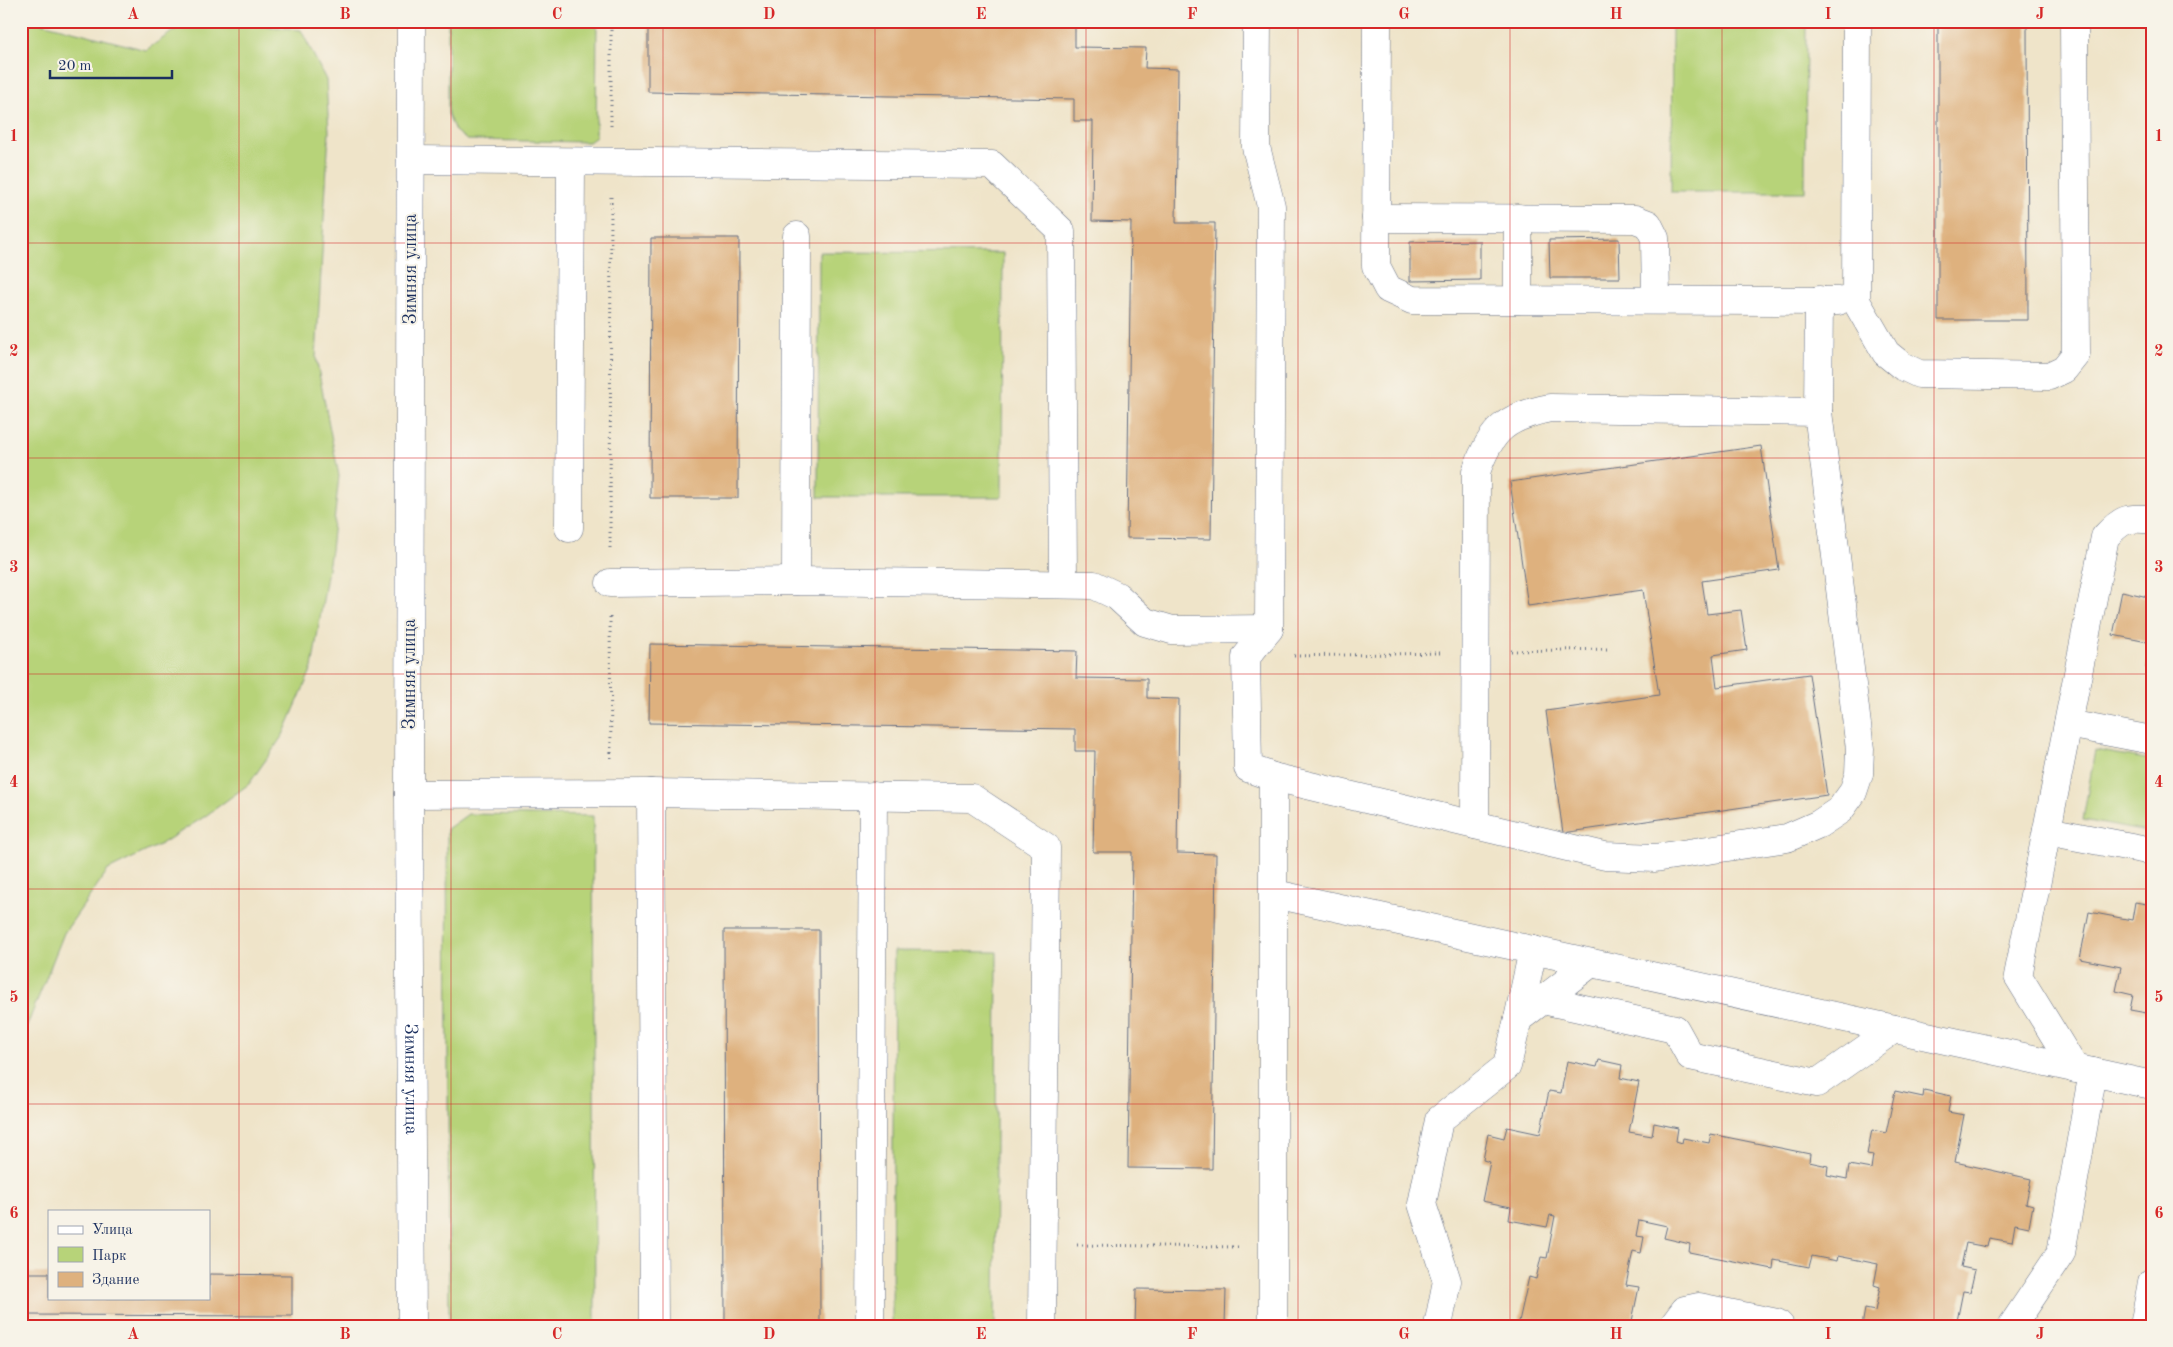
<svg xmlns="http://www.w3.org/2000/svg" width="2173" height="1347" font-family="'Old Standard TT',serif">
<style>
.green{fill:#b7d379;stroke:#69816c}
.building{fill:#deb17e}
.lines{fill:none;stroke-linecap:round;stroke-linejoin:round}
.minor-casing{stroke:#656e83;stroke-width:29}
.path{stroke:#656e83;stroke-width:3;stroke-dasharray:1 4;stroke-linecap:butt}
.minor{stroke:#fff;stroke-width:28}
.grid{fill:none;stroke:#d62828;stroke-width:1;stroke-opacity:0.55}
.labels{text-anchor:middle;dominant-baseline:central;stroke-width:4;stroke-linejoin:round;paint-order:stroke}
.street-label{font-size:18px;fill:#1b2f5e;stroke:#f7f3e8}
.neatline{fill:none;stroke:#d62828;stroke-width:2}
.grid-label{font-size:16px;text-anchor:middle;font-weight:bold;fill:#d62828}
</style>
<rect width="100%" height="100%" fill="#f7f3e8"/>
<filter id="ink" filterUnits="userSpaceOnUse"><feTurbulence type="fractalNoise" baseFrequency=".02" numOctaves="2"/><feDisplacementMap in="SourceGraphic" scale="10" xChannelSelector="R" yChannelSelector="G"/><feConvolveMatrix kernelMatrix="1 2 1 2 8 2 1 2 1" color-interpolation-filters="sRGB"/></filter>
<filter id="wash" filterUnits="userSpaceOnUse"><feTurbulence type="fractalNoise" baseFrequency=".0096" numOctaves="4" result="noise"/><feDisplacementMap in="SourceGraphic" scale="20" xChannelSelector="R" yChannelSelector="G"/><feGaussianBlur stdDeviation="1.12" result="paint"/><feColorMatrix in="noise" values="0 0 0 0 0 0 0 0 0 0 0 0 0 0 0 0 0 1.4 0 .05"/><feComposite in="paint" operator="in"/></filter>
<g filter="url(#wash)">
<rect width="100%" height="100%" fill="#efe4c9"/>
<g class="green">
<polygon points="21,21 34,21 146,50 188,21 218,21 301,30 326,80 329,132 316,358 339,476 331,550 312,668 283,735 249,784 204,817 161,844 108,870 64,933 21,1041"/>
<polygon points="448,21 597,21 596,137 589,142 467,140 455,131 448,114"/>
<polygon points="1672,21 1806,21 1805,192 1671,192"/>
<polygon points="819,252 1003,253 1002,497 818,497"/>
<polygon points="2095,750 2152,760 2152,833 2083,820"/>
<polygon points="468,814 593,816 595,1326 449,1326 447,829"/>
<polygon points="894,951 997,952 995,1326 892,1326"/>
</g>
<g id="blocks">
<g class="building">
<polygon points="648,21 1075,21 1075,47 1146,48 1145,68 1178,69 1176,223 1215,223 1211,539 1127,538 1131,222 1092,221 1093,121 1074,121 1074,99 648,92"/>
<polygon points="1938,21 2027,21 2028,320 1938,320"/>
<polygon points="651,238 739,238 738,498 650,498"/>
<polygon points="1619,239 1620,278 1550,278 1549,240"/>
<polygon points="1480,241 1480,280 1410,281 1410,242"/>
<polygon points="1761,446 1779,570 1702,581 1707,614 1741,610 1747,650 1713,655 1717,687 1809,674 1827,795 1563,833 1546,711 1659,695 1643,590 1528,606 1510,482"/>
<polygon points="2122,591 2152,598 2152,643 2113,635"/>
<polygon points="650,644 1077,651 1076,678 1147,679 1147,698 1179,699 1177,853 1216,854 1212,1169 1128,1168 1132,852 1093,852 1095,751 1075,751 1075,729 649,723"/>
<polygon points="2151,645 2152,645 2152,670 2146,668"/>
<polygon points="2135,902 2152,905 2152,1014 2130,1010 2133,995 2116,991 2121,967 2080,959 2089,912 2132,920"/>
<polygon points="724,930 819,930 820,1326 725,1326"/>
<polygon points="1599,1060 1622,1065 1620,1078 1639,1082 1629,1132 1652,1136 1654,1123 1678,1128 1676,1141 1682,1143 1683,1138 1709,1143 1711,1134 1810,1154 1809,1162 1828,1166 1827,1175 1847,1179 1849,1165 1871,1169 1873,1155 1867,1154 1872,1130 1886,1133 1895,1091 1923,1097 1924,1090 1951,1096 1948,1112 1964,1115 1955,1162 2031,1179 2026,1203 2033,1205 2029,1227 2015,1224 2012,1242 1989,1238 1987,1247 1966,1243 1961,1267 1975,1270 1970,1292 1963,1291 1956,1326 1862,1326 1865,1309 1875,1311 1880,1287 1874,1285 1878,1264 1838,1256 1837,1261 1812,1256 1809,1267 1774,1260 1773,1269 1689,1252 1690,1244 1664,1238 1667,1226 1639,1220 1636,1236 1644,1237 1641,1253 1633,1251 1626,1285 1639,1287 1631,1326 1518,1326 1529,1277 1536,1279 1541,1257 1547,1258 1555,1216 1550,1215 1547,1227 1509,1220 1511,1207 1482,1201 1490,1162 1483,1160 1488,1134 1504,1138 1507,1127 1540,1134 1549,1091 1561,1093 1567,1061 1597,1067"/>
<polygon points="21,1273 49,1273 49,1298 209,1298 209,1274 292,1275 292,1316 21,1315"/>
<polygon points="1136,1289 1226,1290 1225,1326 1135,1326"/>
</g>
</g>
</g>
<g filter="url(#ink)">
<use href="#blocks" fill-opacity="0" stroke="#656e83" stroke-width="1"/>
<g class="lines">
<defs>
<g id="minor">
<path id="s1" d="M411,21L409,794L412,1326"/>
<polyline points="1257,21 1256,147 1271,206 1269,629 1246,657 1248,768 1273,777 1273,1326"/>
<polyline points="1377,21 1376,266 1388,289 1412,300 1838,301"/>
<polyline points="1857,21 1856,301 1886,353 1902,366 1919,374 2049,376 2064,369 2076,354 2074,21"/>
<polyline points="411,160 992,165 1061,231 1063,583"/>
<polyline points="1376,218 1635,219 1648,224 1655,238 1656,300"/>
<polyline points="1518,300 1518,218"/>
<polyline points="569,528 571,162"/>
<polyline points="796,581 797,236"/>
<polyline points="610,583 796,581 1094,585 1117,596 1145,622 1172,630 1269,629"/>
<polyline points="2068,724 2152,740"/>
<polyline points="1273,777 1605,856 1655,858 1787,838 1819,824 1840,810 1853,792 1859,774 1860,749 1818,412 1819,300"/>
<polyline points="651,793 654,1326"/>
<polyline points="409,794 651,793 972,798 1046,847 1042,1326"/>
<path d="M1475,825L1476,472C1491,429 1506,417 1550,408L1818,412"/>
<polyline points="2047,831 2152,851"/>
<polyline points="1275,894 2152,1085"/>
<polyline points="1543,1000 1675,1029 1690,1056 1817,1083 1894,1029"/>
<polyline points="1518,1019 1533,950"/>
<path d="M2075,1069L2018,976L2105,537C2121,520 2127,516 2152,520"/>
<polyline points="870,1326 873,796"/>
<polyline points="1438,1326 1447,1281 1422,1204 1439,1120 1507,1066 1518,1019 1591,963"/>
<polyline points="1673,1326 1685,1310 1699,1307 1777,1323 1780,1326"/>
<polyline points="2012,1326 2061,1253 2093,1072"/>
<polyline points="2144,1326 2152,1282"/>
</g>
</defs>
<use href="#minor" class="minor-casing"/>
<g class="path">
<polyline points="611,126 611,21"/>
<polyline points="610,548 611,197"/>
<polyline points="610,617 611,758"/>
<polyline points="1511,651 1607,649"/>
<polyline points="1294,656 1440,653"/>
<polyline points="1077,1245 1238,1247"/>
</g>
<use href="#minor" class="minor"/>
</g>
</g>
<path class="grid" d="M239,21V1326M451,21V1326M663,21V1326M875,21V1326M1086,21V1326M1298,21V1326M1510,21V1326M1722,21V1326M1934,21V1326M21,243H2152M21,458H2152M21,674H2152M21,889H2152M21,1104H2152"/>
<g class="labels">
<g class="street-label">
<text transform="translate(411 269) rotate(-90)">Зимняя улица</text>
<text transform="translate(410 674) rotate(-90)">Зимняя улица</text>
<text stroke="none"><textPath href="#s1" startOffset="1058">Зимняя улица</textPath></text>
</g>
</g>
<rect width="2173" height="1347" fill="none" stroke="#f7f3e8" stroke-width="55"/>
<rect x="48" y="1210" width="162" height="90" fill="#f7f3e8" stroke="#9fa5b1"/>
<rect x="58" y="1226" width="25" height="8" fill="#ffffff" stroke="#9fa5b1"/>
<text x="92" y="1234" font-size="15" fill="#1b2f5e">Улица</text>
<rect x="58" y="1247" width="25" height="15" fill="#b7d379" stroke="#9fa5b1"/>
<text x="92" y="1260" font-size="15" fill="#1b2f5e">Парк</text>
<rect x="58" y="1272" width="25" height="15" fill="#deb17e" stroke="#9fa5b1"/>
<text x="92" y="1284" font-size="15" fill="#1b2f5e">Здание</text>
<path d="M50 70v8h122v-8" fill="none" stroke="#1b2f5e" stroke-width="2.5"/>
<text x="58" y="70" font-size="15" fill="#1b2f5e" stroke="#f7f3e8" stroke-width="4" paint-order="stroke">20 m</text>
<rect x="28" y="28" width="2118" height="1292" class="neatline"/>
<g class="grid-label">
<text x="133" y="19">A</text>
<text x="345" y="19">B</text>
<text x="557" y="19">C</text>
<text x="769" y="19">D</text>
<text x="981" y="19">E</text>
<text x="1192" y="19">F</text>
<text x="1404" y="19">G</text>
<text x="1616" y="19">H</text>
<text x="1828" y="19">I</text>
<text x="2040" y="19">J</text>
<text x="14" y="141">1</text>
<text x="2159" y="141">1</text>
<text x="14" y="356">2</text>
<text x="2159" y="356">2</text>
<text x="14" y="572">3</text>
<text x="2159" y="572">3</text>
<text x="14" y="787">4</text>
<text x="2159" y="787">4</text>
<text x="14" y="1002">5</text>
<text x="2159" y="1002">5</text>
<text x="14" y="1218">6</text>
<text x="2159" y="1218">6</text>
<text x="133" y="1339">A</text>
<text x="345" y="1339">B</text>
<text x="557" y="1339">C</text>
<text x="769" y="1339">D</text>
<text x="981" y="1339">E</text>
<text x="1192" y="1339">F</text>
<text x="1404" y="1339">G</text>
<text x="1616" y="1339">H</text>
<text x="1828" y="1339">I</text>
<text x="2040" y="1339">J</text>
</g>
</svg>
